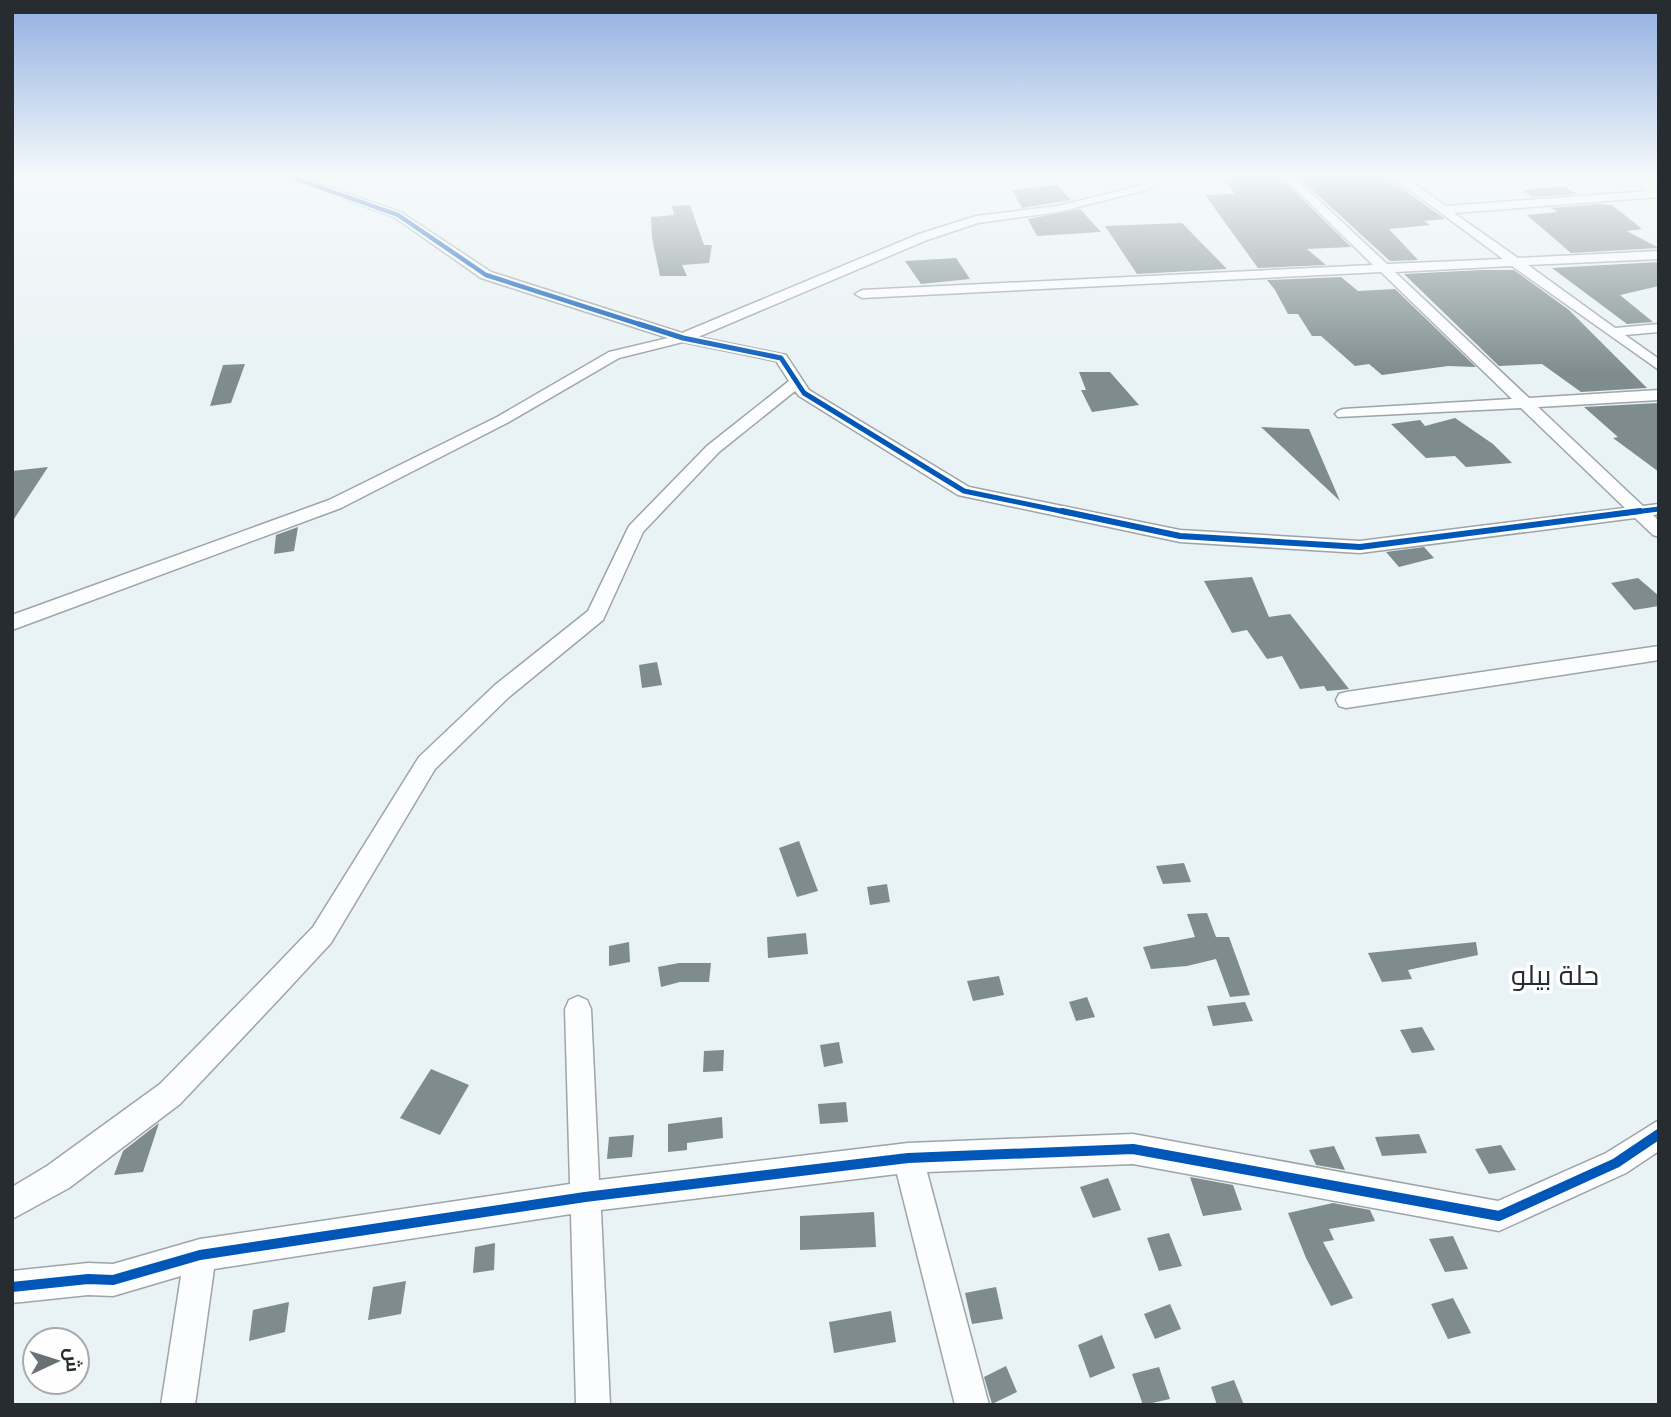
<svg xmlns="http://www.w3.org/2000/svg" width="1671" height="1417" font-family="Mulish,Cairo,sans-serif">
<style>
.building{fill:#7e8c8d}
.lines{fill:none;stroke-linecap:round;stroke-linejoin:round}
.minor-casing{stroke:#9ea4a7;stroke-width:3}
.minor{fill:#fcfdfe;fill-rule:evenodd}
.cycleway-far3-casing{stroke:#fefefe;stroke-width:7}
.cycleway-far2-casing{stroke:#fefefe;stroke-width:9}
.cycleway-far1-casing{stroke:#fefefe;stroke-width:10}
.cycleway-casing{stroke:#fefefe;stroke-width:15}
.cycleway-far3{stroke:#0057b8;stroke-width:4.5}
.cycleway-far2{stroke:#0057b8;stroke-width:5}
.cycleway-far1{stroke:#0057b8;stroke-width:6}
.cycleway{stroke:#0057b8;stroke-width:10}
.labels{text-anchor:middle;dominant-baseline:central;stroke-width:7;stroke-linejoin:round;paint-order:stroke}
.near-quarter-label{font-size:28px;fill:#262c2f;stroke:#fefefe}
</style>
<rect width="100%" height="100%" fill="#e9f2f5"/>
<g class="building">
<polygon points="1267,176 1280,177 1351,247 1307,249 1326,265 1258,268 1205,195 1235,194 1222,178"/>
<polygon points="1297,176 1385,176 1445,219 1424,221 1430,225 1389,229 1418,260 1390,261"/>
<polygon points="1057,185 1071,200 1022,208 1012,190"/>
<polygon points="1564,186 1577,194 1533,197 1522,190"/>
<polygon points="1598,204 1612,205 1642,229 1627,231 1659,248 1571,253 1527,215 1558,212 1551,208"/>
<polygon points="690,205 704,245 712,245 709,263 682,265 687,276 660,276 652,238 651,217 674,215 672,206"/>
<polygon points="1080,209 1101,232 1037,236 1028,219"/>
<polygon points="1182,223 1227,269 1137,274 1105,226"/>
<polygon points="956,258 970,279 921,284 905,261"/>
<polygon points="1659,262 1659,286 1620,295 1653,322 1627,324 1552,268"/>
<polygon points="1482,270 1514,270 1569,310 1647,388 1581,392 1542,364 1499,366 1404,274"/>
<polygon points="1341,277 1358,291 1395,289 1476,367 1448,366 1382,375 1369,364 1355,366 1321,336 1312,336 1298,314 1288,314 1275,290 1267,280"/>
<polygon points="245,364 231,403 210,406 223,365"/>
<polygon points="1079,372 1110,372 1139,405 1092,412 1081,390 1086,390"/>
<polygon points="1659,403 1659,472 1613,438 1618,437 1584,407"/>
<polygon points="1455,418 1493,444 1512,463 1466,467 1455,456 1426,458 1391,424 1420,420 1425,426"/>
<polygon points="1261,427 1309,429 1340,501"/>
<polygon points="48,467 12,522 12,471"/>
<polygon points="298,527 294,551 274,554 276,535"/>
<polygon points="1424,547 1434,558 1399,567 1386,552"/>
<polygon points="1252,577 1269,617 1290,614 1349,689 1327,691 1324,686 1300,689 1282,656 1267,659 1247,630 1232,633 1204,581"/>
<polygon points="1638,578 1659,596 1659,606 1634,610 1611,583"/>
<polygon points="657,662 662,685 642,688 639,665"/>
<polygon points="799,841 818,891 797,897 779,848"/>
<polygon points="1184,863 1191,882 1163,884 1156,866"/>
<polygon points="887,884 890,902 870,905 867,887"/>
<polygon points="1207,913 1216,937 1229,937 1250,995 1230,997 1216,959 1187,966 1151,969 1143,947 1195,937 1187,914"/>
<polygon points="806,933 808,954 768,958 767,937"/>
<polygon points="629,942 630,962 609,966 609,946"/>
<polygon points="1476,942 1478,955 1408,970 1412,979 1382,982 1368,953"/>
<polygon points="679,963 711,963 709,982 680,982 661,987 658,967"/>
<polygon points="999,976 1004,995 973,1001 967,981"/>
<polygon points="1087,997 1095,1017 1076,1021 1069,1002"/>
<polygon points="1245,1002 1253,1021 1213,1026 1207,1006"/>
<polygon points="1422,1027 1435,1050 1412,1053 1400,1030"/>
<polygon points="839,1042 843,1063 824,1067 820,1045"/>
<polygon points="724,1050 723,1071 703,1072 704,1051"/>
<polygon points="431,1069 469,1085 440,1135 400,1118"/>
<polygon points="846,1102 848,1122 820,1124 818,1104"/>
<polygon points="722,1117 723,1138 687,1143 687,1150 668,1152 668,1124"/>
<polygon points="159,1123 143,1172 114,1175 123,1151"/>
<polygon points="1419,1134 1427,1153 1382,1156 1375,1137"/>
<polygon points="634,1135 632,1157 607,1159 609,1137"/>
<polygon points="1501,1145 1516,1170 1489,1174 1475,1149"/>
<polygon points="1334,1146 1345,1170 1316,1165 1309,1150"/>
<polygon points="1190,1177 1233,1185 1242,1210 1203,1216"/>
<polygon points="1108,1178 1121,1210 1093,1218 1080,1187"/>
<polygon points="1333,1203 1370,1210 1375,1221 1329,1229 1334,1240 1323,1242 1353,1298 1331,1306 1306,1258 1288,1213"/>
<polygon points="874,1212 876,1247 800,1250 800,1216"/>
<polygon points="1169,1233 1182,1266 1159,1271 1147,1238"/>
<polygon points="1453,1236 1468,1269 1445,1272 1429,1239"/>
<polygon points="495,1243 494,1270 473,1273 475,1247"/>
<polygon points="406,1281 401,1314 368,1320 373,1287"/>
<polygon points="996,1287 1003,1319 972,1324 965,1293"/>
<polygon points="1453,1298 1471,1333 1448,1339 1431,1304"/>
<polygon points="289,1302 285,1332 249,1341 253,1310"/>
<polygon points="1170,1304 1181,1329 1155,1339 1144,1314"/>
<polygon points="891,1311 896,1342 834,1353 829,1322"/>
<polygon points="1102,1335 1115,1368 1090,1378 1078,1345"/>
<polygon points="1006,1366 1017,1392 992,1404 984,1377"/>
<polygon points="1159,1367 1170,1399 1143,1405 1132,1374"/>
<polygon points="1234,1380 1244,1405 1217,1405 1211,1387"/>
</g>
<g class="lines">
<defs>
<g id="minor">
<polygon points="283,176 298,176 402,213 491,272 682,333 919,234 976,216 1058,206 1138,186 1160,176 1173,176 1146,190 1058,212 978,223 927,240 698,337 786,355 809,390 969,487 1180,530 1360,541 1625,508 1521,408 1338,417 1335,414 1338,411 1343,409 1512,399 1381,272 862,298 855,294 862,290 1373,265 1282,176 1293,176 1387,264 1503,259 1391,176 1403,176 1446,206 1648,191 1624,176 1636,176 1659,188 1659,197 1454,213 1518,258 1659,251 1659,259 1528,265 1615,328 1659,324 1659,332 1625,335 1659,359 1659,370 1512,266 1395,272 1529,398 1659,390 1659,400 1538,407 1643,506 1659,504 1659,514 1653,515 1659,521 1659,537 1653,535 1635,518 1360,553 1180,542 958,495 799,396 795,391 719,452 643,532 603,620 509,697 435,769 331,943 280,998 180,1104 69,1188 12,1219 12,1187 47,1166 160,1084 262,980 313,927 419,757 495,685 588,611 629,526 707,446 789,381 776,361 683,342 619,358 507,423 341,508 12,630 12,615 329,500 497,417 609,352 668,338 481,278 394,217"/>
<polygon points="1659,646 1659,660 1346,708 1339,706 1336,700 1339,694 1346,692"/>
<polygon points="578,996 587,1000 591,1009 599,1180 908,1143 1133,1134 1498,1201 1606,1153 1659,1120 1659,1151 1626,1173 1499,1231 1133,1164 927,1172 989,1405 955,1405 897,1174 601,1210 610,1405 576,1405 571,1214 214,1269 195,1405 161,1405 181,1276 113,1296 88,1295 12,1303 12,1271 88,1263 113,1264 200,1239 570,1184 565,1009 569,1000"/>
</g>
</defs>
<use href="#minor" class="minor-casing"/>
<use href="#minor" class="minor"/>
<defs>
<polyline id="cycleway-far3" points="288,176 398,215 486,275 645,326"/>
<g id="cycleway-far2">
<polyline points="639,324 683,338 781,358 804,393 964,491 1070,513"/>
<polyline points="1626,513 1659,509"/>
</g>
<polyline id="cycleway-far1" points="1062,511 1180,536 1360,547 1640,511"/>
<polyline id="cycleway" points="12,1287 88,1279 113,1280 200,1255 585,1197 908,1158 1133,1149 1499,1216 1616,1163 1659,1134"/>
</defs>
<use href="#cycleway-far3" class="cycleway-far3-casing"/>
<use href="#cycleway-far2" class="cycleway-far2-casing"/>
<use href="#cycleway-far1" class="cycleway-far1-casing"/>
<use href="#cycleway" class="cycleway-casing"/>
<use href="#cycleway-far3" class="cycleway-far3"/>
<use href="#cycleway-far2" class="cycleway-far2"/>
<use href="#cycleway-far1" class="cycleway-far1"/>
<use href="#cycleway" class="cycleway"/>
</g>
<linearGradient id="sky" x2="0" y2="1"><stop stop-color="#91afe1"/><stop offset="0.47" stop-color="#f5f9fa"/><stop offset="1" stop-color="#f5f9fa" stop-opacity="0"/></linearGradient>
<rect width="1671" height="374" fill="url(#sky)"/>
<g class="labels">
<g class="near-quarter-label">
<text x="1555" y="974">حلة بيلو</text>
</g>
</g>
<rect width="1671" height="1417" fill="none" stroke="#262c2f" stroke-width="28"/>
<g transform="translate(56 1361) rotate(86)"><circle r="33" fill="#fefefe" stroke="#a8aaab" stroke-width="2"/>
<path d="M0-5L12 26L0 18L-12 26Z" fill="#6a7174"/>
<text y="-10" font-size="19" font-weight="bold" text-anchor="middle" fill="#262c2f">ش</text>
</g>
</svg>
